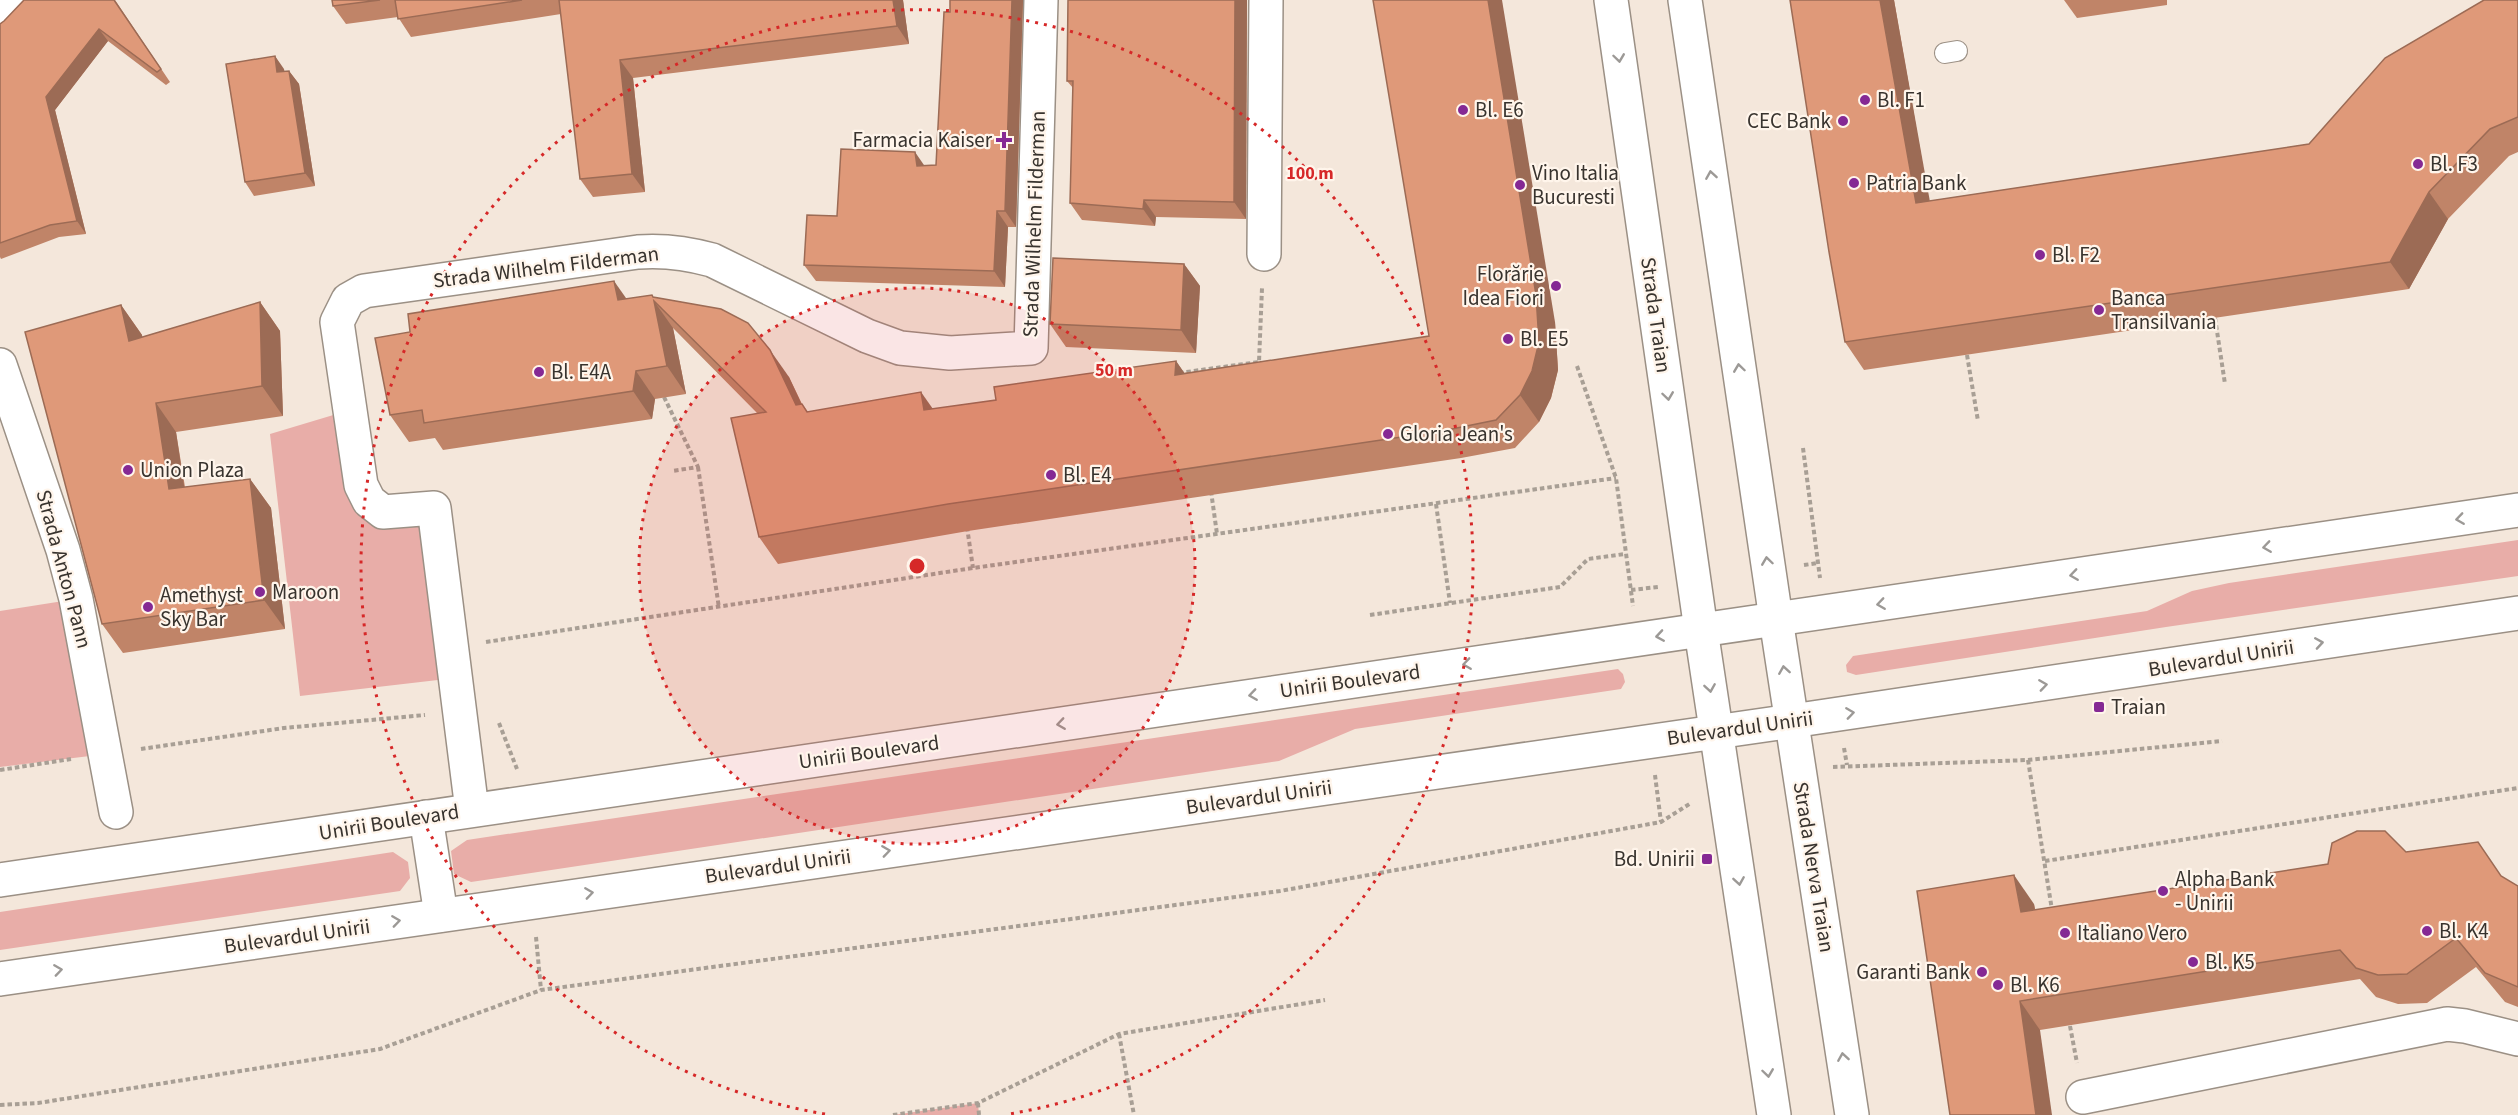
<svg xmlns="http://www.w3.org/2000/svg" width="2518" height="1115" font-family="'Source Sans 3',sans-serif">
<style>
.green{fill:#e8ada8}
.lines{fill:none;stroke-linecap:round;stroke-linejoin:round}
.service-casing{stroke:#9b9085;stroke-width:22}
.minor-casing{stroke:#9b9085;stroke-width:36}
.tertiary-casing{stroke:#9b9085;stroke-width:36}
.secondary-casing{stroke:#9b9085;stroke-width:36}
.primary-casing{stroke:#9b9085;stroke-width:36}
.path{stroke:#a89f95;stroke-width:4;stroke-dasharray:4.5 3;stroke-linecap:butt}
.service{stroke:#fff;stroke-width:20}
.minor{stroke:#fff;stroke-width:33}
.tertiary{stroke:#fff;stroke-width:33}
.secondary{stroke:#fff;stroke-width:33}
.primary{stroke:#fff;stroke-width:33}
.wall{fill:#c08468}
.shaded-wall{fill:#9c6b55}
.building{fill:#df9979;stroke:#9c6b55;stroke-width:1.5}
.oneway{stroke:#9c9996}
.ring{fill:none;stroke:#d62828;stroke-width:3;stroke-dasharray:3 6}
.poi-dot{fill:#852994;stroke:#fff5eb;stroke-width:2}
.labels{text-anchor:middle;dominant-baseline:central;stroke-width:4.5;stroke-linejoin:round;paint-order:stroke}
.poi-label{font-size:21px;fill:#38332e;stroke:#fff5eb;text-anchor:start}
.street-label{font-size:21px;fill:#38332e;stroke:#fff5eb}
.centre{fill:#d62828;stroke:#fff5eb;stroke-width:3}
.ring-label{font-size:18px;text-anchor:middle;font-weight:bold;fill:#d62828;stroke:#fff5eb;stroke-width:4.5;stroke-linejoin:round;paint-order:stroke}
</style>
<rect width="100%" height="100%" fill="#f4e7db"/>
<g class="green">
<polygon points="350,410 369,501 434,508 455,678 300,696 270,434"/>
<polygon points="2518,540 2518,576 2166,627 1856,675 1847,672 1846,665 1853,656 2147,611 2192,591 2229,583"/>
<polygon points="76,599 106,754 0,767 0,611"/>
<polygon points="1618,669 1623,674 1625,682 1621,689 1355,729 1279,761 471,882 454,874 451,851 467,840"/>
<polygon points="393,852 408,862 410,878 400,891 0,950 0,912"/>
<polygon points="978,1103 979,1115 893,1115"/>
</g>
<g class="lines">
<defs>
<polyline id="service" points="1945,53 1957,51"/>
<g id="minor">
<polyline points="0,21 19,0"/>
<polyline points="1264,254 1266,0"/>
<polyline points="0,365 63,550 76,599 116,812"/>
<path d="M472,810L434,508L383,512L369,501L361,485L337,322L348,300L364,291L638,252C664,250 687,253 712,260L867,336L900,348L950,353L1031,348L1041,0"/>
<polyline points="2083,1097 2447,1024 2465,1026 2518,1039"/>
</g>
<g id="tertiary">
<polyline points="1611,0 1701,630"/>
<polyline points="1685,0 1776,619"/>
</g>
<g id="secondary">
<polyline points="1776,619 1852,1115"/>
<polyline points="1701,630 1774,1115"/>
</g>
<g id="primary">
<polyline points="426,817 441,915"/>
<polyline points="0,880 2518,510"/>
<polyline points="0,979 1792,721 2518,613"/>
</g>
</defs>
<use href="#service" class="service-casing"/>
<use href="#minor" class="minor-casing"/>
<use href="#tertiary" class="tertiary-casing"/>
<use href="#secondary" class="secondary-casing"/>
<use href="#primary" class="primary-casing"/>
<g class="path">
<polyline points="2215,318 2225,384"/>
<polyline points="1967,355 1978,421"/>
<polyline points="1577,366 1616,478 1633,606"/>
<polyline points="1179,373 1259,362 1262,288"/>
<polyline points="664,397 698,467 672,471"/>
<polyline points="1803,448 1820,578"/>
<polyline points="698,467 719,608"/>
<polyline points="1211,491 1217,534"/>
<polyline points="1436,504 1450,603"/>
<polyline points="967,527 973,568"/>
<polyline points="1804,565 1818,563"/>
<polyline points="1631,590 1658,587"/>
<polyline points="1370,615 1560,587 1588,559 1625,554"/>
<polyline points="486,642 973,568 1616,478"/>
<polyline points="499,723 517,769"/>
<polyline points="1844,748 1847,765"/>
<polyline points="141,749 284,728 425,715"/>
<polyline points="2028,760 2052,910"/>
<polyline points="1833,767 2028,760 2222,741"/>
<polyline points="0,770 71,759"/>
<polyline points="1655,775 1661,822"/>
<polyline points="2045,861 2518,788"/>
<polyline points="536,937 541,990"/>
<polyline points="2070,1026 2077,1063"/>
<polyline points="1119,1034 1134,1115"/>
<polyline points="978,1103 979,1115"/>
<polyline points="0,1105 38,1103 380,1049 541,990 1280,891 1661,822 1691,803"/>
<polyline points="893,1115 978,1103 1119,1034 1325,1000"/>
</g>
<use href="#service" class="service"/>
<use href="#minor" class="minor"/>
<use href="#tertiary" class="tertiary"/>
<use href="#secondary" class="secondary"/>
<use href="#primary" class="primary"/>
</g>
<g class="wall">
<polygon points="115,0 170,82 166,85 108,41 55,110 86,234 59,237 1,259 0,257 0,24"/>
<polygon points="332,0 903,0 909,44 633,78 645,192 593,197 580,179 561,14 411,37 398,17 346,24 333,6"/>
<polygon points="950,0 1023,0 1016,227 1008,227 1005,287 816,281 804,265 837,216 924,165 936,165 950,12"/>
<polygon points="1247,0 1246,219 1156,217 1155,226 1082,220 1070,203 1073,88 1067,81"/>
<polygon points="1894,0 1929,201 2309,144 2518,0 2518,152 2509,156 2448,219 2409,289 1864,370 1845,342"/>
<polygon points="2064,0 2167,0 2167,5 2077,18"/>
<polygon points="275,56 284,71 289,71 299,84 315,186 254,196 245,182"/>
<polygon points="1184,264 1200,286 1196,353 1066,347 1050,324"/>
<polygon points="652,295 654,298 789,377 802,404 808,412 933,409 996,400 1176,361 1184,373 1555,322 1558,370 1551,398 1539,422 1515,448 1461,458 968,531 778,564 759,537 758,414 673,328 686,394 655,399 652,419 443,450 435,438 409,442 390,415 410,332"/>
<polygon points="260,302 280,331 283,416 176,432 185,487 250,479 271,508 285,629 123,653 102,624 121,305 142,335 142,337"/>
<polygon points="2406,852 2503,878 2518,886 2518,1007 2505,1002 2476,967 2427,1003 2398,1004 2376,997 2360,979 2040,1030 1950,1115 2034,904 2035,910"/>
</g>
<g class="shaded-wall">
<polygon points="893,0 903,0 909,44 897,26"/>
<polygon points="1012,0 1023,0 1016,227 1005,211"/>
<polygon points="1235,0 1247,0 1246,219 1234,202"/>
<polygon points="1488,0 1502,0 1555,322 1558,370 1551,398 1539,422 1520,395"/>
<polygon points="1880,0 1894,0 1935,230 1916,203"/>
<polygon points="99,29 108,41 55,110 86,234 77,221 46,97"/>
<polygon points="275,56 284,69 287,86 277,72"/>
<polygon points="620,60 633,78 645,192 632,174"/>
<polygon points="289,71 299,84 315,186 305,173"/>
<polygon points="915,152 926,168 917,166"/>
<polygon points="2429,192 2448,219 2409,289 2390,262"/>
<polygon points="1144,200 1156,217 1155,226 1143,209"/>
<polygon points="997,211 1008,227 1005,287 994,271"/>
<polygon points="1184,264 1200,286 1196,353 1181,330"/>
<polygon points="614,281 633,308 618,300"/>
<polygon points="654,301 673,328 686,394 667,366"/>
<polygon points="260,302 280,331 283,416 262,386"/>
<polygon points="121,305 142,335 149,371 129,341"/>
<polygon points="770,350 789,377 815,433 796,405"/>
<polygon points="1176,361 1195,388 1175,375"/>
<polygon points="636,371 655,399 652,419 633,391"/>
<polygon points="921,392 940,419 924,410"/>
<polygon points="156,403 176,432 189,519 169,489"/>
<polygon points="250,479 271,508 285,629 264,600"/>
<polygon points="2014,875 2034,904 2041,941 2021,912"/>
<polygon points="2020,1001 2040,1030 2052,1115 2036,1115"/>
</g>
<g class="building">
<polygon points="24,0 114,0 161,69 157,72 99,29 46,97 77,221 50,225 0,243 0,24 4,21"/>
<polygon points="332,0 380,0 333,6"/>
<polygon points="395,0 522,0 398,19"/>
<polygon points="559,0 893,0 897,26 620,60 632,174 580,179"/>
<polygon points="950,0 1012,0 1005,211 997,211 994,271 804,265 807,215 837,216 841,149 915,152 917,166 936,165 944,12 950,12"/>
<polygon points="1068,0 1235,0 1234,202 1144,200 1143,209 1070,203 1073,81 1067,81"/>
<polygon points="1373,0 1488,0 1536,295 1539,342 1532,371 1520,395 1496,420 1442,431 948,504 759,537 731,418 766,412 654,301 667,366 636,371 633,391 424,423 422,410 390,415 375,338 410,332 408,314 614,281 618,300 652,295 653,297 721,309 748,323 770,350 796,405 802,404 807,412 921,392 924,410 996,400 994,387 1176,361 1175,375 1429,336"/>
<polygon points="1790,0 1880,0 1916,203 2309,144 2385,58 2484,0 2518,0 2518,117 2490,129 2429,192 2390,262 1845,342 1829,252"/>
<polygon points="275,56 277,72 289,71 305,173 245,182 226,64"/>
<polygon points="1053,258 1184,264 1181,330 1050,324"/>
<polygon points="260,302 262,386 156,403 169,489 250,479 264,600 102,624 25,332 121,305 129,341"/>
<polygon points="2357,831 2385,831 2406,852 2478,842 2501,876 2518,886 2518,987 2485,973 2456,938 2407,974 2378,975 2356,968 2340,950 2020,1001 2036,1115 1950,1115 1917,891 2014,875 2021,912 2328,864 2332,843"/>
</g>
<defs><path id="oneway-chevron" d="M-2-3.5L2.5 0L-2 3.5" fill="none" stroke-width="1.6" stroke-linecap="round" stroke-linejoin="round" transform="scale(1.5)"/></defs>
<g class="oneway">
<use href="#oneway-chevron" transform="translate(1619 58) rotate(82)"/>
<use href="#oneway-chevron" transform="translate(1711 175) rotate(-99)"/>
<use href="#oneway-chevron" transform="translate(1739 368) rotate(-98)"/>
<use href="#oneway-chevron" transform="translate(1668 396) rotate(82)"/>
<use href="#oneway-chevron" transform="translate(2460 519) rotate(172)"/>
<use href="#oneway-chevron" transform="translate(2267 547) rotate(172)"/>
<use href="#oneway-chevron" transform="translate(1767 561) rotate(-98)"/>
<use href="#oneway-chevron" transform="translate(2074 575) rotate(172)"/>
<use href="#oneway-chevron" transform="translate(1881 604) rotate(172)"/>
<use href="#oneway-chevron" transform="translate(1660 636) rotate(171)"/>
<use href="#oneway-chevron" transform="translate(2319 643) rotate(-9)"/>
<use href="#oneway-chevron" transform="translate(1467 664) rotate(172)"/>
<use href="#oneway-chevron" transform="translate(1784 670) rotate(-99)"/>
<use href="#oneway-chevron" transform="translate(2043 685) rotate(-8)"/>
<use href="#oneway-chevron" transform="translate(1710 688) rotate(81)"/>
<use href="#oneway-chevron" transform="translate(1253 695) rotate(172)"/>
<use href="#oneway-chevron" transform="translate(1850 713) rotate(-8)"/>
<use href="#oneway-chevron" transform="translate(1061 724) rotate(172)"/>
<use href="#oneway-chevron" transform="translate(886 851) rotate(-8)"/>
<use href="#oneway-chevron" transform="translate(1739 881) rotate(81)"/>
<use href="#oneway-chevron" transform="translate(589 893) rotate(-8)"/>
<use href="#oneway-chevron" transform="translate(396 921) rotate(-8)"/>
<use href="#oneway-chevron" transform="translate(58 970) rotate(-8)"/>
<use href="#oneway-chevron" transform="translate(1843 1057) rotate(-99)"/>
<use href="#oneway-chevron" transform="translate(1768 1073) rotate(82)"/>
</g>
<circle cx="917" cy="566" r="278" fill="#d62828" fill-opacity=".12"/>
<g class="ring">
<circle cx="917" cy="566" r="278"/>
<path d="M825 1114A556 556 0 1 1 1009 1114"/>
</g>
<g class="poi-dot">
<circle cx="1865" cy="100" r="6"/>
<circle cx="1463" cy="110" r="6"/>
<circle cx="1843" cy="121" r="6"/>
<path d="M1001 131h6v6h6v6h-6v6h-6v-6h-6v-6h6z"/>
<circle cx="2418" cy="164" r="6"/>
<circle cx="1854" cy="183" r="6"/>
<circle cx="1520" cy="185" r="6"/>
<circle cx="2040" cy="255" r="6"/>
<circle cx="1556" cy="286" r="6"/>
<circle cx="2099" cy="310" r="6"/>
<circle cx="1508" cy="339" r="6"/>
<circle cx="539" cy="372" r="6"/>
<circle cx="1388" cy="434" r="6"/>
<circle cx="128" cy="470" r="6"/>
<circle cx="1051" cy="475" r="6"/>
<circle cx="260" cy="592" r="6"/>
<circle cx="148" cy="607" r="6"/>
<rect x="2093" y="701" width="12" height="12" rx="3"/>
<rect x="1701" y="853" width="12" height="12" rx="3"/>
<circle cx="2163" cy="891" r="6"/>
<circle cx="2427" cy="931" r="6"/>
<circle cx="2065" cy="933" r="6"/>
<circle cx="2193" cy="962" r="6"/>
<circle cx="1982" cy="972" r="6"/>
<circle cx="1998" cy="985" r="6"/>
</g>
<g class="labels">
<g class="poi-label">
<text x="1877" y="100">Bl. F1</text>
<text x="1475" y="110">Bl. E6</text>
<text x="1831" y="121" text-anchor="end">CEC Bank</text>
<text x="992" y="140" text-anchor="end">Farmacia Kaiser</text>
<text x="2430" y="164">Bl. F3</text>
<text x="1532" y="173">Vino Italia<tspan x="1532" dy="24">Bucuresti</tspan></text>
<text x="1866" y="183">Patria Bank</text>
<text x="2052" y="255">Bl. F2</text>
<text x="1544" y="274" text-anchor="end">Florărie<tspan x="1544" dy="24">Idea Fiori</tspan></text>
<text x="2111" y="298">Banca<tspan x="2111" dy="24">Transilvania</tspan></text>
<text x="1520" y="339">Bl. E5</text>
<text x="551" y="372">Bl. E4A</text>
<text x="1400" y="434">Gloria Jean's</text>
<text x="140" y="470">Union Plaza</text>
<text x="1063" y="475">Bl. E4</text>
<text x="272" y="592">Maroon</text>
<text x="160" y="595">Amethyst<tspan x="160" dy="24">Sky Bar</tspan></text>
<text x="2111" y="707">Traian</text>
<text x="1695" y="859" text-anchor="end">Bd. Unirii</text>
<text x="2175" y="879">Alpha Bank<tspan x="2175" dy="24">- Unirii</tspan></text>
<text x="2439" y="931">Bl. K4</text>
<text x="2077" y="933">Italiano Vero</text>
<text x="2205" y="962">Bl. K5</text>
<text x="1970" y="972" text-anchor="end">Garanti Bank</text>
<text x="2010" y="985">Bl. K6</text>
</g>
<g class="street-label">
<text transform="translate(1034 224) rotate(-88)">Strada Wilhelm Filderman</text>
<text transform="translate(546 267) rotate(-7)">Strada Wilhelm Filderman</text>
<text transform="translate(1656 315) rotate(82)">Strada Traian</text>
<text transform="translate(64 569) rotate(75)">Strada Anton Pann</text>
<text transform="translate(2221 658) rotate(-9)">Bulevardul Unirii</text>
<text transform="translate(1350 681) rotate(-8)">Unirii Boulevard</text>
<text transform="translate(1740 728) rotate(-8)">Bulevardul Unirii</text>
<text transform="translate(869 752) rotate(-8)">Unirii Boulevard</text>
<text transform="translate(1259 797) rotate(-8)">Bulevardul Unirii</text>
<text transform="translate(389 822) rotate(-9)">Unirii Boulevard</text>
<text transform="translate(778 866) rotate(-8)">Bulevardul Unirii</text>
<text transform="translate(1814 867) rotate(81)">Strada Nerva Traian</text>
<text transform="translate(297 936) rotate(-8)">Bulevardul Unirii</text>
</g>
</g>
<circle cx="917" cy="566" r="9" class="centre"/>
<g class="ring-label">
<text x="1310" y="179">100 m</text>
<text x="1114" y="376">50 m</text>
</g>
</svg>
